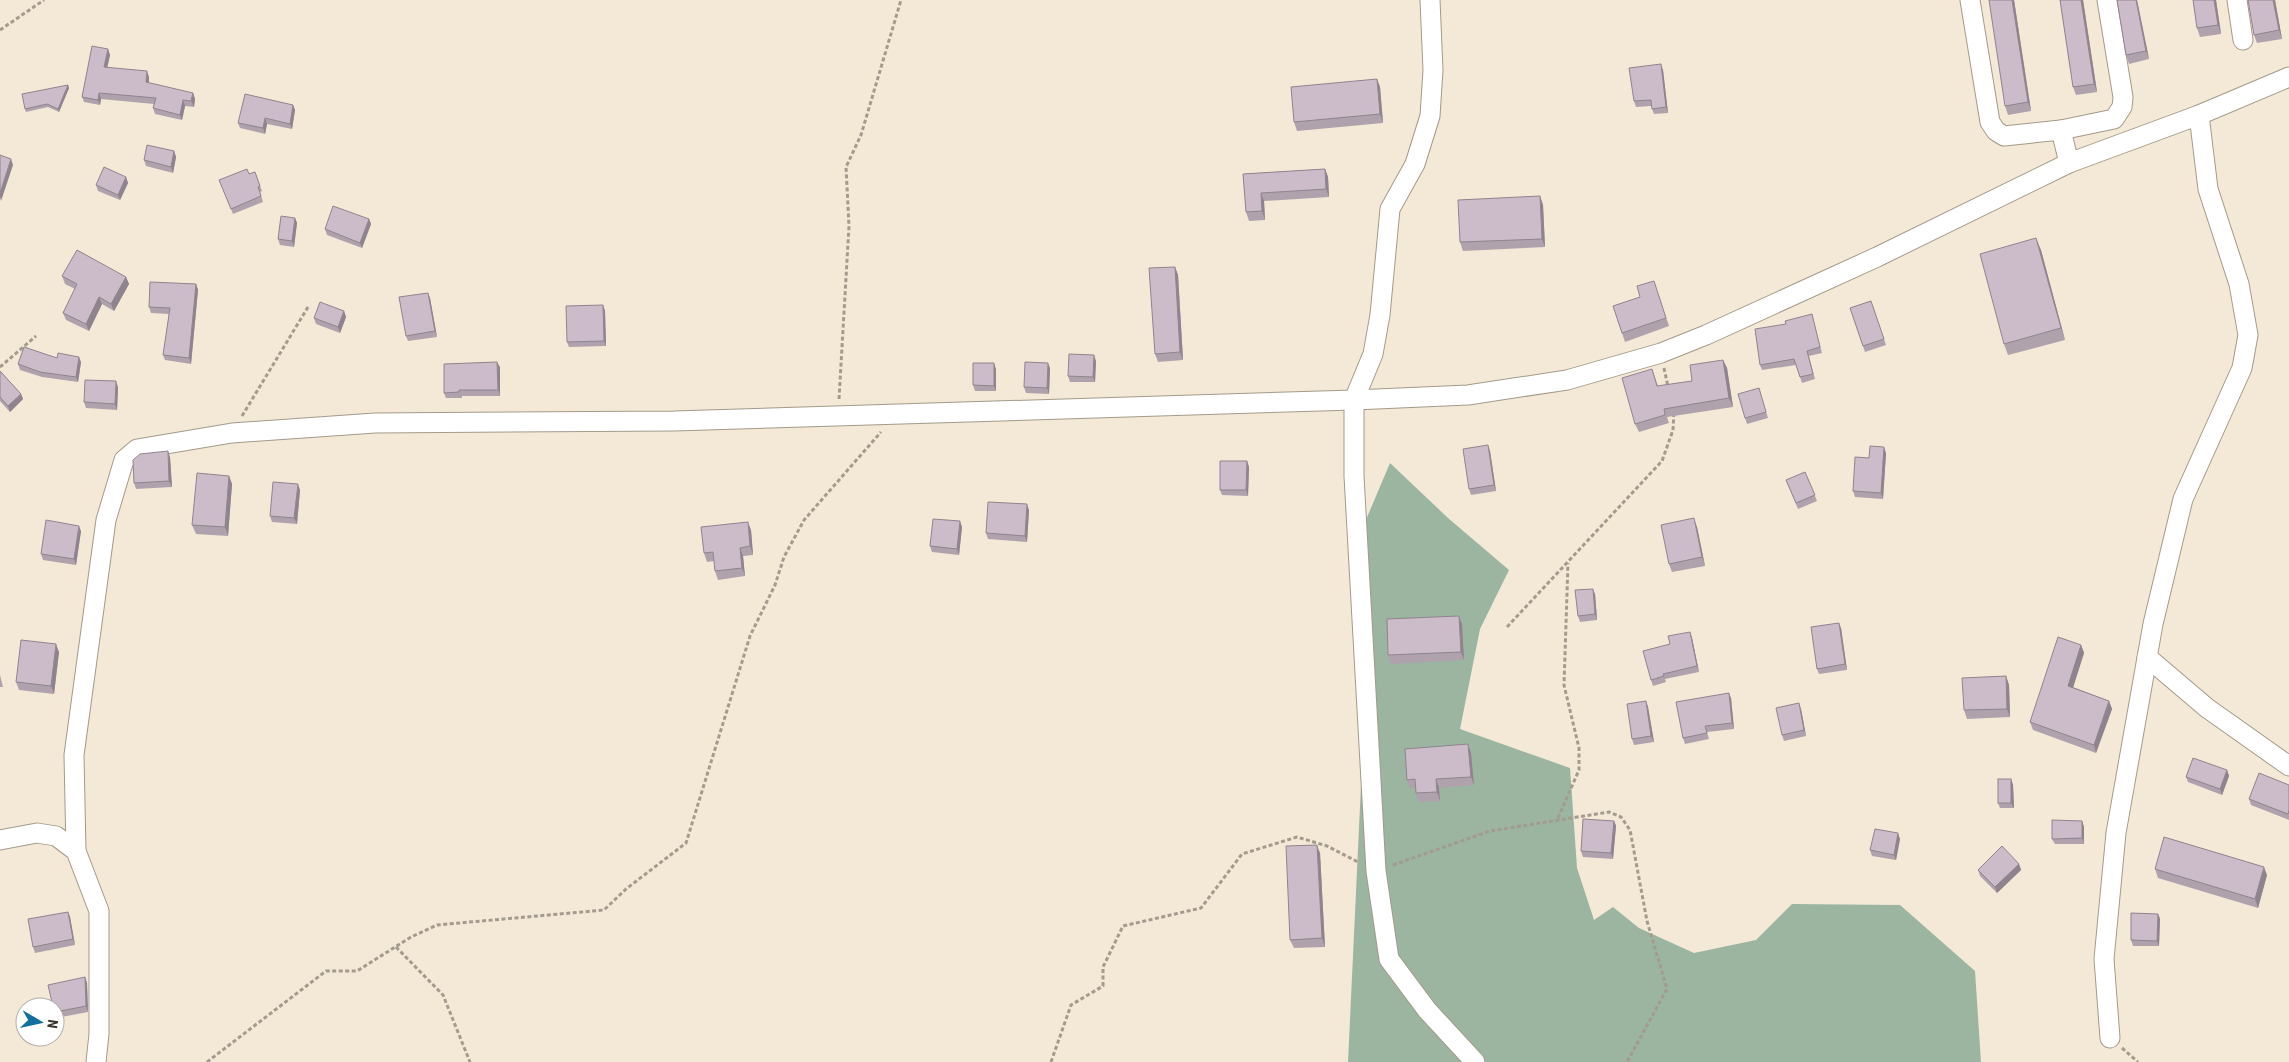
<svg xmlns="http://www.w3.org/2000/svg" width="2289" height="1062" font-family="'Roboto Condensed',sans-serif">
<style>
.forest{fill:#9bb5a1}
.lines{fill:none;stroke-linecap:round;stroke-linejoin:round}
.street-casing{stroke:#a39a89;stroke-width:21}
.path{stroke:#a39b8e;stroke-width:3;stroke-dasharray:4 2.5;stroke-linecap:butt}
.street{stroke:#fff;stroke-width:19}
.wall{fill:#afa2ad}
.shaded-wall{fill:#8f848d}
.building{fill:#ccbcc9;stroke:#8f848d}
</style>
<rect width="100%" height="100%" fill="#f4e9d7"/>
<polygon class="forest" points="1390,463 1448,518 1509,570 1480,629 1460,729 1570,768 1577,868 1594,920 1613,907 1639,928 1694,953 1756,940 1792,904 1900,905 1975,971 1981,1062 1348,1062 1367,658 1357,541"/>
<g class="lines">
<defs>
<g id="street">
<polyline points="1430,0 1433,70 1430,116 1415,164 1390,209 1380,315 1373,354 1354,400 1354,476 1376,871 1389,959 1427,1010 1475,1062"/>
<polyline points="1970,0 1990,122 1996,131 2004,136 2061,130 2069,163"/>
<polyline points="2237,0 2243,40"/>
<polyline points="2061,130 2114,119 2122,107 2123,97 2107,0"/>
<polyline points="2147,657 2207,708 2289,766"/>
<polyline points="0,840 37,833 56,836 76,851 99,911 99,1034 96,1062"/>
<polyline points="76,851 74,755 106,520 124,460 137,449 232,433 375,423 674,421 1354,400 1468,395 1567,380 1661,353 1706,335 1877,257 2069,163 2199,115 2289,77"/>
<polyline points="2110,1038 2104,959 2116,833 2153,624 2183,499 2242,368 2248,335 2239,284 2208,189 2199,115"/>
</g>
</defs>
<use href="#street" class="street-casing"/>
<g class="path">
<polyline points="0,30 44,0"/>
<polyline points="0,367 36,336"/>
<polyline points="1664,368 1668,387"/>
<polyline points="839,399 849,226 846,167 861,135 901,0"/>
<polyline points="242,416 308,307"/>
<polyline points="1507,627 1662,461 1673,430 1674,412"/>
<polyline points="1558,818 1579,770 1579,748 1564,685 1568,563"/>
<polyline points="1393,865 1490,831 1609,812 1621,817 1630,830 1647,921 1667,989 1627,1062"/>
<polyline points="396,947 443,995 470,1062"/>
<polyline points="2122,1048 2138,1062"/>
<polyline points="207,1062 326,971 357,971 411,937 437,925 604,910 626,889 686,843 750,636 775,585 784,557 804,520 881,432"/>
<polyline points="1051,1062 1071,1005 1103,986 1103,967 1123,926 1201,908 1242,854 1297,837 1327,846 1358,862"/>
</g>
<use href="#street" class="street"/>
</g>
<g class="wall">
<polygon points="2014,0 2031,111 2008,115 2005,106"/>
<polygon points="2060,0 2083,0 2097,92 2076,95 2073,87"/>
<polygon points="2137,0 2149,59 2129,64 2126,55"/>
<polygon points="2193,0 2216,0 2221,34 2200,37 2197,28"/>
<polygon points="2275,0 2282,39 2257,43 2254,35"/>
<polygon points="108,49 110,55 107,68 149,77 149,83 193,93 195,99 194,107 185,106 182,120 155,114 153,108 154,104 101,99 100,105 84,102 82,97"/>
<polygon points="1663,70 1668,113 1654,114 1651,106 1636,107 1634,101"/>
<polygon points="1377,79 1380,87 1383,123 1297,131 1294,122"/>
<polygon points="68,85 69,88 59,112 48,107 26,112 25,109"/>
<polygon points="293,105 295,110 292,129 267,124 265,134 240,128 238,123"/>
<polygon points="174,151 176,157 173,173 146,166 144,160"/>
<polygon points="1325,169 1328,177 1329,197 1264,201 1265,220 1249,221 1246,212 1243,174"/>
<polygon points="255,172 262,191 260,192 263,202 233,214 219,180 249,174"/>
<polygon points="126,177 128,183 120,200 98,191 96,185"/>
<polygon points="1540,196 1543,205 1545,247 1463,251 1460,242"/>
<polygon points="295,218 297,223 294,247 280,245 278,239"/>
<polygon points="369,219 371,224 362,248 327,235 325,229"/>
<polygon points="2041,250 2065,340 2008,355 2004,344"/>
<polygon points="1175,267 1178,275 1183,360 1158,362 1155,354"/>
<polygon points="62,276 126,277 129,284 114,311 102,304 89,331 66,320 63,313 75,289 65,284"/>
<polygon points="1654,281 1669,326 1625,342 1613,306 1640,297"/>
<polygon points="196,284 198,290 191,364 165,360 163,355 169,314 151,313 149,307"/>
<polygon points="430,298 437,337 408,341 406,336"/>
<polygon points="1871,301 1886,345 1865,352 1850,308"/>
<polygon points="603,305 605,311 606,346 569,347 567,342"/>
<polygon points="344,311 346,317 340,333 316,324 314,318"/>
<polygon points="1812,314 1822,353 1809,356 1815,379 1802,383 1796,365 1762,370 1760,365 1786,324"/>
<polygon points="57,358 81,362 78,382 42,377 20,370 18,364"/>
<polygon points="1723,360 1727,368 1733,407 1667,417 1669,423 1639,432 1635,424 1652,369 1658,386 1692,381"/>
<polygon points="1096,361 1095,382 1070,382 1068,376"/>
<polygon points="500,367 500,396 462,396 462,398 446,398 444,393"/>
<polygon points="1050,368 1049,394 1026,393 1024,387"/>
<polygon points="996,369 996,391 975,391 973,385"/>
<polygon points="0,371 21,394 23,399 10,412 0,401"/>
<polygon points="118,387 117,410 86,408 84,402"/>
<polygon points="1759,388 1768,418 1747,424 1745,418"/>
<polygon points="1490,451 1496,491 1471,495 1469,489"/>
<polygon points="1886,453 1883,499 1855,497 1853,491 1869,458"/>
<polygon points="170,457 172,487 136,489 134,483"/>
<polygon points="1247,461 1249,467 1248,496 1222,495 1220,490"/>
<polygon points="1805,472 1817,501 1798,509 1786,480"/>
<polygon points="229,476 232,484 228,536 196,534 192,525"/>
<polygon points="300,490 297,524 272,522 270,516"/>
<polygon points="1029,510 1027,542 988,539 986,533"/>
<polygon points="962,527 959,555 932,552 930,546"/>
<polygon points="1697,527 1705,566 1672,572 1669,564"/>
<polygon points="751,530 753,555 743,556 745,576 718,580 715,571 714,561 707,562 704,553"/>
<polygon points="81,531 76,565 43,560 41,554"/>
<polygon points="1595,594 1597,620 1580,622 1578,616"/>
<polygon points="1462,624 1464,660 1391,664 1388,655"/>
<polygon points="1841,628 1847,670 1819,674 1817,669"/>
<polygon points="1690,632 1692,638 1699,672 1665,679 1666,682 1653,686 1651,680 1670,644"/>
<polygon points="2081,645 2084,653 2073,687 2109,701 2112,709 2096,753 2033,730 2030,722"/>
<polygon points="59,652 54,694 19,690 16,682"/>
<polygon points="0,675 3,687 0,687"/>
<polygon points="2006,676 2009,685 2010,717 1967,719 1964,710"/>
<polygon points="1731,698 1734,729 1707,732 1709,739 1685,744 1683,738"/>
<polygon points="1646,701 1648,707 1654,742 1634,745 1632,739"/>
<polygon points="1801,709 1806,736 1784,741 1782,735"/>
<polygon points="1468,744 1471,753 1474,785 1439,788 1440,801 1419,802 1416,793 1416,788 1410,788 1407,780"/>
<polygon points="2227,770 2229,776 2222,795 2188,782 2186,777"/>
<polygon points="2011,779 2013,785 2014,808 2000,808 1998,803"/>
<polygon points="2289,785 2289,820 2251,805 2249,799"/>
<polygon points="1614,821 1616,826 1613,859 1583,857 1581,851"/>
<polygon points="2082,821 2084,827 2084,844 2055,844 2052,839"/>
<polygon points="1900,839 1896,860 1872,856 1870,850"/>
<polygon points="1320,853 1325,947 1294,948 1290,940"/>
<polygon points="2019,864 2021,870 1997,893 1980,876 1978,870"/>
<polygon points="2155,869 2267,875 2258,908 2158,878"/>
<polygon points="68,912 70,917 75,945 35,953 33,947"/>
<polygon points="2158,914 2160,919 2159,946 2133,946 2131,940"/>
<polygon points="85,977 87,983 88,1012 56,1018 55,1016 55,1007"/>
</g>
<g class="shaded-wall">
<polygon points="2012,0 2014,0 2031,111 2028,102"/>
<polygon points="2081,0 2083,0 2097,92 2094,84"/>
<polygon points="2136,0 2137,0 2149,59 2146,51"/>
<polygon points="2214,0 2216,0 2221,34 2218,25"/>
<polygon points="2273,0 2275,0 2282,39 2279,30"/>
<polygon points="108,49 110,55 106,73 104,67"/>
<polygon points="1661,64 1663,70 1668,113 1666,107"/>
<polygon points="147,71 149,77 149,88 146,82"/>
<polygon points="1377,79 1380,87 1383,123 1380,114"/>
<polygon points="68,85 69,88 59,112 58,109"/>
<polygon points="99,93 101,99 100,105 98,100"/>
<polygon points="193,93 195,99 194,107 191,101"/>
<polygon points="183,100 185,106 182,120 180,115"/>
<polygon points="293,105 295,110 292,129 290,124"/>
<polygon points="265,118 267,124 265,134 263,128"/>
<polygon points="174,151 176,157 173,173 171,167"/>
<polygon points="11,159 13,165 1,201 0,197 0,193"/>
<polygon points="1325,169 1328,177 1329,197 1326,189"/>
<polygon points="126,177 128,183 120,200 118,195"/>
<polygon points="1261,193 1264,201 1265,220 1262,211"/>
<polygon points="1540,196 1543,205 1545,247 1542,239"/>
<polygon points="295,218 297,223 294,247 292,241"/>
<polygon points="369,219 371,224 362,248 360,243"/>
<polygon points="2036,238 2041,250 2065,340 2061,328"/>
<polygon points="1175,267 1178,275 1183,360 1180,352"/>
<polygon points="126,277 129,284 114,311 111,304"/>
<polygon points="196,284 198,290 191,364 189,358"/>
<polygon points="428,293 430,298 437,337 435,331"/>
<polygon points="99,297 102,304 89,331 86,324"/>
<polygon points="603,305 605,311 606,346 604,341"/>
<polygon points="344,311 346,317 340,333 338,327"/>
<polygon points="1094,355 1096,361 1095,382 1093,377"/>
<polygon points="79,357 81,362 78,382 76,377"/>
<polygon points="1723,360 1727,368 1733,407 1729,398"/>
<polygon points="497,362 500,367 500,396 498,390"/>
<polygon points="994,363 996,369 996,391 994,386"/>
<polygon points="1048,363 1050,368 1049,394 1047,388"/>
<polygon points="116,381 118,387 117,410 115,404"/>
<polygon points="21,394 23,399 10,412 8,406"/>
<polygon points="1488,445 1490,451 1496,491 1494,485"/>
<polygon points="1884,447 1886,453 1883,499 1881,493"/>
<polygon points="168,451 170,457 172,487 169,481"/>
<polygon points="1247,461 1249,467 1248,496 1246,490"/>
<polygon points="229,476 232,484 228,536 225,527"/>
<polygon points="298,484 300,490 297,524 294,518"/>
<polygon points="1027,504 1029,510 1027,542 1025,536"/>
<polygon points="1694,518 1697,527 1705,566 1702,557"/>
<polygon points="960,521 962,527 959,555 957,549"/>
<polygon points="748,522 751,530 753,555 750,546"/>
<polygon points="79,526 81,531 76,565 74,559"/>
<polygon points="740,548 743,556 745,576 742,568"/>
<polygon points="1593,589 1595,594 1597,620 1595,614"/>
<polygon points="1459,616 1462,624 1464,660 1461,652"/>
<polygon points="1839,623 1841,628 1847,670 1845,664"/>
<polygon points="1690,632 1692,638 1699,672 1697,666"/>
<polygon points="56,644 59,652 54,694 51,686"/>
<polygon points="2081,645 2084,653 2071,694 2068,686"/>
<polygon points="2006,676 2009,685 2010,717 2007,709"/>
<polygon points="1729,693 1731,698 1734,729 1732,723"/>
<polygon points="1646,701 1648,707 1654,742 1651,736"/>
<polygon points="2109,701 2112,709 2096,753 2094,745"/>
<polygon points="1799,703 1801,709 1806,736 1804,730"/>
<polygon points="1468,744 1471,753 1474,785 1471,777"/>
<polygon points="2227,770 2229,776 2222,795 2220,789"/>
<polygon points="1436,779 1439,788 1440,801 1437,792"/>
<polygon points="2011,779 2013,785 2014,808 2011,803"/>
<polygon points="1614,821 1616,826 1613,859 1611,853"/>
<polygon points="2082,821 2084,827 2084,844 2082,838"/>
<polygon points="1898,833 1900,839 1896,860 1894,855"/>
<polygon points="1317,845 1320,853 1325,947 1322,938"/>
<polygon points="2019,864 2021,870 1997,893 1995,887"/>
<polygon points="2264,867 2267,875 2258,908 2255,899"/>
<polygon points="68,912 70,917 75,945 73,939"/>
<polygon points="2158,914 2160,919 2159,946 2157,941"/>
<polygon points="85,977 87,983 88,1012 86,1006"/>
</g>
<g class="building">
<polygon points="1989,0 2012,0 2028,102 2005,106"/>
<polygon points="2060,0 2081,0 2094,84 2073,87"/>
<polygon points="2117,0 2136,0 2146,51 2126,55"/>
<polygon points="2193,0 2214,0 2218,25 2197,28"/>
<polygon points="2248,0 2273,0 2279,30 2254,35"/>
<polygon points="92,46 108,49 104,67 147,71 146,82 193,93 191,101 183,100 180,115 153,108 156,98 99,93 98,100 82,97"/>
<polygon points="1661,64 1666,107 1652,109 1651,100 1634,101 1629,68"/>
<polygon points="1377,79 1380,114 1294,122 1291,87"/>
<polygon points="68,85 58,109 47,104 25,109 22,94"/>
<polygon points="245,94 293,105 290,124 265,118 263,128 238,123"/>
<polygon points="147,145 174,151 171,167 144,160"/>
<polygon points="0,155 11,159 0,193"/>
<polygon points="104,167 126,177 118,195 96,185"/>
<polygon points="247,169 249,174 255,172 260,186 258,187 261,196 231,209 219,180"/>
<polygon points="1325,169 1326,189 1261,193 1262,211 1246,212 1243,174"/>
<polygon points="1540,196 1542,239 1460,242 1458,200"/>
<polygon points="333,206 369,219 360,243 325,229"/>
<polygon points="281,216 295,218 292,241 278,239"/>
<polygon points="2036,238 2061,328 2004,344 1980,254"/>
<polygon points="77,250 126,277 111,304 99,297 86,324 63,313 77,284 62,276"/>
<polygon points="1175,267 1180,352 1155,354 1149,268"/>
<polygon points="1654,281 1666,318 1622,333 1613,306 1640,297 1637,286"/>
<polygon points="150,282 196,284 189,358 163,355 170,308 149,307"/>
<polygon points="428,293 435,331 406,336 399,297"/>
<polygon points="1871,301 1884,339 1863,346 1850,308"/>
<polygon points="320,302 344,311 338,327 314,318"/>
<polygon points="603,305 604,341 567,342 566,306"/>
<polygon points="1812,314 1820,347 1807,351 1813,374 1800,377 1794,359 1760,365 1755,329 1786,324 1785,321"/>
<polygon points="24,347 57,358 58,353 79,357 76,377 40,372 18,364"/>
<polygon points="1069,354 1094,355 1093,377 1068,376"/>
<polygon points="1723,360 1729,398 1664,409 1665,415 1635,424 1622,378 1652,369 1657,386 1692,381 1690,365"/>
<polygon points="497,362 498,390 459,390 459,392 444,393 444,364"/>
<polygon points="1025,362 1048,363 1047,388 1024,387"/>
<polygon points="973,363 994,363 994,386 973,385"/>
<polygon points="0,371 21,394 8,406 0,397"/>
<polygon points="85,380 116,381 115,404 84,402"/>
<polygon points="1759,388 1766,412 1745,418 1738,394"/>
<polygon points="1488,445 1494,485 1469,489 1463,449"/>
<polygon points="1870,446 1884,447 1881,493 1853,491 1855,457 1869,458"/>
<polygon points="168,451 169,481 134,483 133,460 140,454"/>
<polygon points="1220,461 1247,461 1246,490 1220,490"/>
<polygon points="1805,472 1815,495 1796,503 1786,480"/>
<polygon points="197,473 229,476 225,527 192,525"/>
<polygon points="273,482 298,484 294,518 270,516"/>
<polygon points="988,502 1027,504 1025,536 986,533"/>
<polygon points="1694,518 1702,557 1669,564 1661,525"/>
<polygon points="933,519 960,521 957,549 930,546"/>
<polygon points="46,520 79,526 74,559 41,554"/>
<polygon points="748,522 750,546 740,548 742,568 715,571 713,552 704,553 701,527"/>
<polygon points="1593,589 1595,614 1578,616 1575,590"/>
<polygon points="1459,616 1461,652 1388,655 1387,619"/>
<polygon points="1839,623 1845,664 1817,669 1811,627"/>
<polygon points="1690,632 1697,666 1663,674 1664,676 1651,680 1643,651 1670,644 1668,636"/>
<polygon points="2058,637 2081,645 2068,686 2109,701 2094,745 2030,722"/>
<polygon points="21,640 56,644 51,686 16,682"/>
<polygon points="2006,676 2007,709 1964,710 1962,678"/>
<polygon points="1729,693 1732,723 1705,726 1707,733 1683,738 1676,702"/>
<polygon points="1646,701 1651,736 1632,739 1627,704"/>
<polygon points="1799,703 1804,730 1782,735 1776,708"/>
<polygon points="1468,744 1471,777 1436,779 1437,792 1416,793 1415,779 1407,780 1405,749"/>
<polygon points="2193,758 2227,770 2220,789 2186,777"/>
<polygon points="2259,773 2289,785 2289,810 2288,814 2249,799"/>
<rect x="1998" y="779" width="13" height="24"/>
<polygon points="1583,819 1614,821 1611,853 1581,851"/>
<polygon points="2052,820 2082,821 2082,838 2052,839"/>
<polygon points="1875,829 1898,833 1894,855 1870,850"/>
<polygon points="2164,837 2264,867 2255,899 2155,869"/>
<polygon points="1317,845 1322,938 1290,940 1286,846"/>
<polygon points="2002,846 2019,864 1995,887 1978,870"/>
<polygon points="68,912 73,939 33,947 28,919"/>
<polygon points="2131,913 2158,914 2157,941 2131,940"/>
<polygon points="85,977 86,1006 55,1012 55,1007 53,1007 48,985"/>
</g>
<g transform="translate(40 1022) rotate(99)"><circle r="24" fill="#ffffff" stroke="#b0afac"/>
<path d="M0-4L9 19L0 12L-9 19Z" fill="#11709e"/>
<text y="-8" font-size="14" font-weight="bold" text-anchor="middle" fill="#3a362f">N</text>
</g>
</svg>
